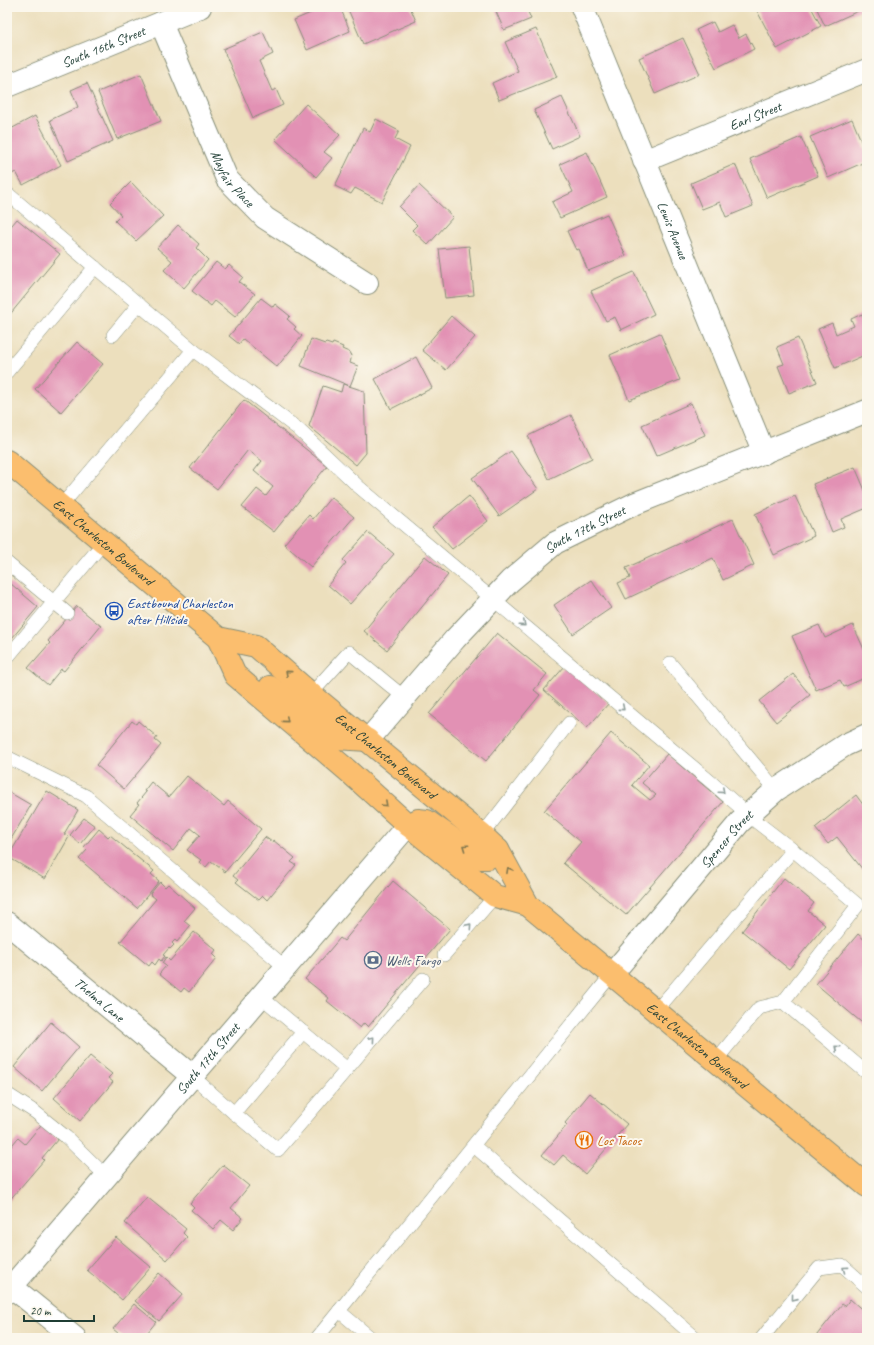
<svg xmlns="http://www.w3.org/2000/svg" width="874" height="1345" font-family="Caveat,sans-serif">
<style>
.building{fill:#e291b4}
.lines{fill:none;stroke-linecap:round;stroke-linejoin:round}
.service-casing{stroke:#868e78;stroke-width:14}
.minor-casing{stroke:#868e78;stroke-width:24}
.primary-casing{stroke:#868e78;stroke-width:24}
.service{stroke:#fff;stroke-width:13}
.minor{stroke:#fff;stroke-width:22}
.primary{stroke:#fbbe6e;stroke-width:22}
.oneway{stroke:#8f9e9a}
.oneway2{stroke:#82774e}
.labels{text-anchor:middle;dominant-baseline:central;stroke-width:4;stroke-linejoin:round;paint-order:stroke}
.street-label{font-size:14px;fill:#1f3d34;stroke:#fbf7ec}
.transit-label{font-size:14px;fill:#164399;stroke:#fbf7ec;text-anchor:start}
.service-label{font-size:14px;fill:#4e5e75;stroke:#fbf7ec;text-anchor:start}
.food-label{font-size:14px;fill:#c56008;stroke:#fbf7ec;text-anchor:start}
</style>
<rect width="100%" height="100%" fill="#fbf7ec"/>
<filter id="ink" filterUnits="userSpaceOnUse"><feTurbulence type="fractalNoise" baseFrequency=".025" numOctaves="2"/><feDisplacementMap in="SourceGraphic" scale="8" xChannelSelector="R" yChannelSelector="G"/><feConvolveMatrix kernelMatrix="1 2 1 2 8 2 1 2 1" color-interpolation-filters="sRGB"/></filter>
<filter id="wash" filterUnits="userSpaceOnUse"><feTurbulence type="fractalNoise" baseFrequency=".012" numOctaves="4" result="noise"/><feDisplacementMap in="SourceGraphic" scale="16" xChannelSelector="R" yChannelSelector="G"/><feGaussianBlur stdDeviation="0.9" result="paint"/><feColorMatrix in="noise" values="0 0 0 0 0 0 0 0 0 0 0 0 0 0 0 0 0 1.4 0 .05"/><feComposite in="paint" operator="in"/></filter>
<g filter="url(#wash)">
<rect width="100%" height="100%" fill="#ecdfbd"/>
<g id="blocks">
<g class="building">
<polygon points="325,7 340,7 350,31 307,50 294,20"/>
<polygon points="347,7 410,7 416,21 363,44"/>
<polygon points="494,7 526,7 531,19 504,30"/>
<polygon points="755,7 811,7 821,26 777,49"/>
<polygon points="816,7 867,7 825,26"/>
<polygon points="713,22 718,32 732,25 739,38 746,34 754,49 716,68 696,30"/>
<polygon points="536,29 557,77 499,100 492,83 518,71 505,42"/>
<polygon points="263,32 273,54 259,61 272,91 276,89 283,105 253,118 223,49"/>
<polygon points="683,38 700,74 655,94 639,58"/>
<polygon points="141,74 161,121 117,139 98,92"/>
<polygon points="87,83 113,141 68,161 50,120 78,107 71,90"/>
<polygon points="562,97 580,136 552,149 534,110"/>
<polygon points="306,104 340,135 324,152 332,158 316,177 275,139"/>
<polygon points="35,116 61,165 23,185 16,172 7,176 7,131"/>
<polygon points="376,119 399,131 395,139 410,147 382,202 355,188 351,194 335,186 363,128 370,132"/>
<polygon points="852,119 867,155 867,161 828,178 810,137"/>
<polygon points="801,137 818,176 767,198 750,159"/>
<polygon points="587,152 607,197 560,218 552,202 573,192 560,164"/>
<polygon points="735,164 753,206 726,217 720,202 702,209 691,183"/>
<polygon points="131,182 163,216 136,241 115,221 121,215 110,203"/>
<polygon points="419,185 453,217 428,245 412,230 417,225 399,207"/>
<polygon points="607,214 626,256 588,271 579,249 576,250 567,231"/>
<polygon points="17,219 60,254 7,318 7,231"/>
<polygon points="178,225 199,244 196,248 208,260 184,288 164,270 172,261 157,248"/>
<polygon points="469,246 474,295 445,298 439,249"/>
<polygon points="216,262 225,269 229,265 243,277 239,282 255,294 235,317 215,301 211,306 192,291"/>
<polygon points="634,272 654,314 621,330 615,317 606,321 591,291"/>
<polygon points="261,298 273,307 275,304 290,316 287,319 296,327 294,329 302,336 277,367 243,339 239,344 229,336"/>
<polygon points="862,314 867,324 867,354 835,368 818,329 832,323 836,334 854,326 851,319"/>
<polygon points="451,316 475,337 446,370 422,350"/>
<polygon points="660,333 680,380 629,400 610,355"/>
<polygon points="798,338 817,382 789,393 778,366 784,364 777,347"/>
<polygon points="311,339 325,344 326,343 332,345 333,343 343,347 342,349 351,353 350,355 352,355 350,363 358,366 350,386 301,366"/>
<polygon points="77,342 103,364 61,412 35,389"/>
<polygon points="416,357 432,388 391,409 375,379"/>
<polygon points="343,384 364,391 366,453 356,465 309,426 323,386 341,392"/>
<polygon points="244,400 327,466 274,532 242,507 257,489 266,496 273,487 254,471 262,461 248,450 217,489 190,468"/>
<polygon points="691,403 705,435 656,456 642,425"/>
<polygon points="571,415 592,458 549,479 528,436"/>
<polygon points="511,451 538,489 499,516 472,478"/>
<polygon points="855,467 867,495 867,508 841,519 844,527 832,532 813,484"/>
<polygon points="469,496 488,521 452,549 432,527"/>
<polygon points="795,496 814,536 774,555 755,514"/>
<polygon points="331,497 354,517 311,567 284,544 309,515 313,519"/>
<polygon points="733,519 754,565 723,580 713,558 626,599 618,583 630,578 626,568"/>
<polygon points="368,532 394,554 350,604 328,585 346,563 343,560"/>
<polygon points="425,556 448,575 387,650 364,631"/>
<polygon points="591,580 611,608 573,634 554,605"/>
<polygon points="10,583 38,607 7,644 7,587"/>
<polygon points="77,606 101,626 64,671 61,669 48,685 28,668 50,643 48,641"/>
<polygon points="819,625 825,638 853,625 867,656 867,677 844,687 840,680 816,690 792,636"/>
<polygon points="497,633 547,674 534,690 540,695 486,761 429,714"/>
<polygon points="565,666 609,703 587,728 544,690"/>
<polygon points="793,674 810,695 776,722 759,701"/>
<polygon points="132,721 136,724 138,721 157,737 155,740 161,745 124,789 96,765"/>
<polygon points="611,733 649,765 632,785 650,800 656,795 642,783 667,754 723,802 626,915 563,863 581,842 544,811"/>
<polygon points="187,776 224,806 228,801 261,829 225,872 211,861 206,867 199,862 201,860 187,850 200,835 191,828 173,851 130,815 139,804 137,803 146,792 144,791 151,782 169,797"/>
<polygon points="7,791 31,805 7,846"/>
<polygon points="47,791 78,810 64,834 69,837 45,879 8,857"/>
<polygon points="856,795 867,810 867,875 837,837 828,844 815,828"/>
<polygon points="84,818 95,826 80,844 70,835"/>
<polygon points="99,829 108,837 110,835 154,871 151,874 159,881 137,908 79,859 87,850 84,847"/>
<polygon points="265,837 272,842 273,840 295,858 291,862 296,865 267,900 263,896 259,900 236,882 238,880 233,876"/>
<polygon points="784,878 814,903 808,911 825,925 789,969 742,931"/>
<polygon points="393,881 450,929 368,1027 364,1023 360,1028 327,1001 329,998 305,979 340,938 344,941"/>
<polygon points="160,882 165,887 168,884 195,908 184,921 190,926 177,942 175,940 172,943 174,945 170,949 169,948 163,955 165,956 161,961 159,959 155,965 152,962 149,966 120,942 156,899 150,894"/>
<polygon points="194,932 216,950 213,954 217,958 189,992 184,988 181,992 159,974 166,966 162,963 166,957 170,961"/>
<polygon points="858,934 867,942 867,1027 816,984"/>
<polygon points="51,1022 79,1047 42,1091 14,1067"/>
<polygon points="90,1056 112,1074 108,1078 113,1082 80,1121 54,1098"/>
<polygon points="590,1093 627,1124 585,1174 563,1155 554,1165 542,1155 567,1125 565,1123"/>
<polygon points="41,1125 58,1139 42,1158 44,1160 7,1203 7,1151 18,1138 25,1144"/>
<polygon points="223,1165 249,1186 231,1208 243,1218 233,1230 221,1220 213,1229 191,1210 194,1207 190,1203"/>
<polygon points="147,1197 186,1229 183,1233 187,1237 167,1260 125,1223"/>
<polygon points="116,1237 151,1267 122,1300 87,1270"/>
<polygon points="159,1273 183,1294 159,1321 135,1301"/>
<polygon points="850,1299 867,1314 866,1338 818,1338 816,1336 842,1304 845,1306"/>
<polygon points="134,1304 156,1322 143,1338 124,1338 113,1329"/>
</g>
</g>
</g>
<g filter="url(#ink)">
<use href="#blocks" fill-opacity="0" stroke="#868e78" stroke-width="1"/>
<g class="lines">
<defs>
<g id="service">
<polyline points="7,193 193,350 61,506"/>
<polyline points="113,335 139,304"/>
<polyline points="193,350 298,429 359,487 711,782 758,823 793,850"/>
<polyline points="7,372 95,267"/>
<polyline points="7,563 67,613"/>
<polyline points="7,658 104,542"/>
<polyline points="670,663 776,790"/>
<polyline points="311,694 349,652 405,698"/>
<polyline points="7,757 86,796 285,967"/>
<polyline points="482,835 569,723"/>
<polyline points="444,955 495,896"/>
<polyline points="783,1002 867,1073"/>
<polyline points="656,1011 793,850 858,905 783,1002 759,1008 716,1060"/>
<polyline points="347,1069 423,979"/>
<polyline points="192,1076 234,1113 303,1032 260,996"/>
<polyline points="7,1094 35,1112 66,1137 106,1176"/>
<polyline points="234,1113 278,1150 347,1069 303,1032"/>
<polyline points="474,1146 696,1338"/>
<polyline points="339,1311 371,1338"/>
<polyline points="317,1338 612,974"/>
<polyline points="762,1338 819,1268 842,1265 867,1287"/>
</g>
<g id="minor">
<path id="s1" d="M582,7L764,453"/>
<path id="s2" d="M161,23L227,179L265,218L367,283"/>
<path id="s3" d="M7,86L200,7"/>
<path id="s4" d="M644,161L867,70"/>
<path id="s5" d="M368,740L455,639L510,581L555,543L634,504L867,411"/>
<path id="s6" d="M7,923L192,1076"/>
<path id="s7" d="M612,974L740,822L776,790L845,745L867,735"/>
<polyline points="7,1283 75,1338"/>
<path id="s8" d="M7,1292L408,825"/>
</g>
<g id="primary">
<path id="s9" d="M7,461L218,638L235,675L347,770L408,825L495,896L528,905"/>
<path id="s10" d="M218,638L256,646L311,694L482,835L498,850L528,905L867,1186"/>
<polyline points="270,687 335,738 368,740"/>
<polyline points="408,825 418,820 427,821 480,858 488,858 498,850"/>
</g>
</defs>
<use href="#service" class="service-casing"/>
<use href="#minor" class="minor-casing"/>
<use href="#primary" class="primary-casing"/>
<use href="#service" class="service"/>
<use href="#minor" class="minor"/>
<use href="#primary" class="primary"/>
</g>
<defs><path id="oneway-chevron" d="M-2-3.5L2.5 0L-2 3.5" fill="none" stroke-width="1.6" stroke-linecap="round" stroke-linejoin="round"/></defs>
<g class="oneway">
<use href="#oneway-chevron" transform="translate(523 624) rotate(40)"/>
<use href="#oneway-chevron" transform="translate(622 708) rotate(40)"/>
<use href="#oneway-chevron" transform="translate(722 791) rotate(42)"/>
<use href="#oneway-chevron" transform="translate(469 926) rotate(-49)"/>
<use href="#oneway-chevron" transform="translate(372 1039) rotate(-50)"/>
<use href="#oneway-chevron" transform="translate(837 1048) rotate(-140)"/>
<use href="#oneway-chevron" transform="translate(845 1269) rotate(-144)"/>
<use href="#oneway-chevron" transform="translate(794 1298) rotate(129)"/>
</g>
<g class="oneway2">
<use href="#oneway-chevron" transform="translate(288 673) rotate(-139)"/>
<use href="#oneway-chevron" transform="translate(286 720) rotate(41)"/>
<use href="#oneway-chevron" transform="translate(385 804) rotate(42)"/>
<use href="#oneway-chevron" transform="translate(465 847) rotate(-145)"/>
<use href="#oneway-chevron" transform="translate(509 870) rotate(-119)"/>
</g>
</g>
<defs>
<symbol id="bus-ring" viewBox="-11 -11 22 22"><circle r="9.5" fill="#fbf7ec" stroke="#1a4fb4" stroke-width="1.5"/><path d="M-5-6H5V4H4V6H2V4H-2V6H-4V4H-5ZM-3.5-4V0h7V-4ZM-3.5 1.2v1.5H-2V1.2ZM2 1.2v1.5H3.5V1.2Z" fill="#1a4fb4"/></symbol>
<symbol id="bank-ring" viewBox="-11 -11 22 22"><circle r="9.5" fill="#fbf7ec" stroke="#5c6f8a" stroke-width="1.5"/><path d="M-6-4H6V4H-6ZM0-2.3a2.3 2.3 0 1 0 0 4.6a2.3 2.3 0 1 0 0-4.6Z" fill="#5c6f8a"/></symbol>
<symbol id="restaurant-ring" viewBox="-11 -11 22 22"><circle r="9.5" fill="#fbf7ec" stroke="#e8710a" stroke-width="1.5"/><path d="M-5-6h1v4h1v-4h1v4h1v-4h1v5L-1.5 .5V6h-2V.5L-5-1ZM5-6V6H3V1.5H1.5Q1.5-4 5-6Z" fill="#e8710a"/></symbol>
</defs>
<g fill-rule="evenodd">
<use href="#bus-ring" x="104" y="601" width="20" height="20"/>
<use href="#bank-ring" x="363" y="950" width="20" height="20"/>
<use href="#restaurant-ring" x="574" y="1130" width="20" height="20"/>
</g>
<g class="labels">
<g class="street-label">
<text stroke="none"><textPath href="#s3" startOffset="104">South 16th Street</textPath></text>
<text stroke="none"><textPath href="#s4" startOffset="120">Earl Street</textPath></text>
<text stroke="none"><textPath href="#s2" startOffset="172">Mayfair Place</textPath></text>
<text stroke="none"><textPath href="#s1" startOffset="241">Lewis Avenue</textPath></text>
<text stroke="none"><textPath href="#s5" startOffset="305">South 17th Street</textPath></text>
<text stroke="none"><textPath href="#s9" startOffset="126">East Charleston Boulevard</textPath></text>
<text stroke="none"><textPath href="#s10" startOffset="209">East Charleston Boulevard</textPath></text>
<text stroke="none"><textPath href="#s7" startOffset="177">Spencer Street</textPath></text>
<text stroke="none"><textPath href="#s6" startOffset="120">Thelma Lane</textPath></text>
<text stroke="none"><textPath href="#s10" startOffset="638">East Charleston Boulevard</textPath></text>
<text stroke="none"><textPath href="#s8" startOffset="308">South 17th Street</textPath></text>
</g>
<g class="transit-label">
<text x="127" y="603">Eastbound Charleston<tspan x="127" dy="16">after Hillside</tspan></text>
</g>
<g class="service-label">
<text x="386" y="960">Wells Fargo</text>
</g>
<g class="food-label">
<text x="597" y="1140">Los Tacos</text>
</g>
</g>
<rect width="874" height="1345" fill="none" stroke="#fbf7ec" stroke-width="24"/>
<path d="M24 1315v6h70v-6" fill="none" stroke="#1f3d34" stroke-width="2"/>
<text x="30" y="1315" font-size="12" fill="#1f3d34" stroke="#fbf7ec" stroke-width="3" paint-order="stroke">20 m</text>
</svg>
